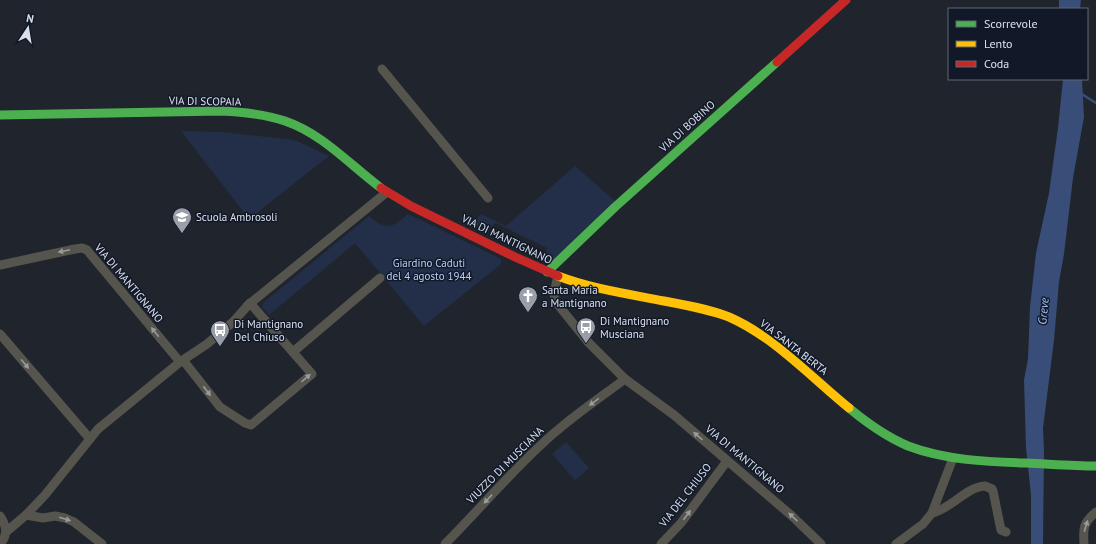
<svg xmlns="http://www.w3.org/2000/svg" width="1096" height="544" font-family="'PT Sans',sans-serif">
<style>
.green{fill:#232f49}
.water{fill:#384d77}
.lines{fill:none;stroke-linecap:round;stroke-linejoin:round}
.stream{stroke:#384d77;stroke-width:2.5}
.street{stroke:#56554d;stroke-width:9}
.fast{stroke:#4caf50;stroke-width:9}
.slow{stroke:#ffc107;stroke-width:9}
.jam{stroke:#c62828;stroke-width:9}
.oneway{fill:#989a9c}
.labels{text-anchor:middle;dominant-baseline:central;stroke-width:3;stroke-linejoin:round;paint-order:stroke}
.street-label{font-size:11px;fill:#dae0eb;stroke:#111929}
.poi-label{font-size:11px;fill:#dae0eb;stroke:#111929;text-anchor:start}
.park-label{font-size:11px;fill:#b7cef9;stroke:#111929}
.water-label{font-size:12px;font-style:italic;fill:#a3c1f9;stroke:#111929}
</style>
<rect width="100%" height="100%" fill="#20242d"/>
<g class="green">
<polygon points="181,131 222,132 295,140 329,156 249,219"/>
<polygon points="575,166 616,202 553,263 543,259 547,248 496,223 484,233 471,225 481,214 506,226"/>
<path d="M408,214L497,257L501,260V264L424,326L355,243L269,315L262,307L263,303L369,216C386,231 392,228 408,214Z"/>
<polygon points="566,442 589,468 575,480 552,454"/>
</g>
<g class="water">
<polygon points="1059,0 1081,0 1080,9 1059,9"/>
<polygon points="1063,79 1082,79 1084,117 1073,178 1064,254 1059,282 1054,340 1043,428 1044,451 1043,544 1031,544 1031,495 1026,448 1024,380 1028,359 1030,307 1036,253 1049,193 1058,128"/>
</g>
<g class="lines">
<polyline class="stream" points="1080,93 1096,103"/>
<g class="street">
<polyline points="382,69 488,198"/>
<polyline points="0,265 75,249 82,248 87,250 180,362"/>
<polyline points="558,276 554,292 555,301 588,342 625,379 674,415 792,516 821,544"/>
<polyline points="247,306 387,192"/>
<polyline points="0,334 90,439"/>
<polyline points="293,352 380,278"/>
<polyline points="183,360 220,407 245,423 251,425 312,374 250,303"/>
<path d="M932,513C951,509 966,487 985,486L992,489L993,491L1001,530L1006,532"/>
<polyline points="26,515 43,518 55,516 65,518 74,522 102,544"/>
<path d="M0,516C7,526 8,535 0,544"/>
<polyline points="6,532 26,515 45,495 98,429 180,362 207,344 233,322 250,303"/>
<path d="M445,544C478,511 508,475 543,443C568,419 597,400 625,379"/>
<polyline points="661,544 681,523 727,461"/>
<polyline points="896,544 923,524 932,513 953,458"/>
<path d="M1084,544C1083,528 1083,523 1096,512"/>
</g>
<g class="fast">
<path d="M0,115L221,111C243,112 265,114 285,121C323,134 350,165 381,188"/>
<polyline points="547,272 615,207 777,62"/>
<path d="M849,408C867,423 887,437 908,446C945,460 987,462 1026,463C1049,464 1073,466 1096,466"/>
</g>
<path class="slow" d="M558,276C592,289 628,294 664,301C686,305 708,309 729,317C773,336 812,378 849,408"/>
<g class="jam">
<polyline points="777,62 846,0"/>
<polyline points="381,188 411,206 515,257 558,276"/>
</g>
</g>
<defs><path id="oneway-solid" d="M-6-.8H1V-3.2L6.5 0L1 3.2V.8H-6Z"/></defs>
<g class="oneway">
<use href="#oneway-solid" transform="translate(64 251) rotate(168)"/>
<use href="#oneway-solid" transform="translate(155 332) rotate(-129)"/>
<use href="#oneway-solid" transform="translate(25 364) rotate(50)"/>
<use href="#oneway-solid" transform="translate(306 378) rotate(-41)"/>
<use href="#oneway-solid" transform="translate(207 391) rotate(53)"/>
<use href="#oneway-solid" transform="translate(594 402) rotate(144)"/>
<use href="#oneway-solid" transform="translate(698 436) rotate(-139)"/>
<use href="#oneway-solid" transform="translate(488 499) rotate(133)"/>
<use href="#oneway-solid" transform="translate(687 515) rotate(-53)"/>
<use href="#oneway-solid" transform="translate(793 517) rotate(-137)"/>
<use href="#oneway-solid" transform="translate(65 519) rotate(17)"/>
<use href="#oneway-solid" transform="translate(1086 526) rotate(-73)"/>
</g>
<defs>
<symbol id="school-pin" viewBox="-11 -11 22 30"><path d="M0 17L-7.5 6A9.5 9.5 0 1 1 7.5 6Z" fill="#999ea8" stroke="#111929"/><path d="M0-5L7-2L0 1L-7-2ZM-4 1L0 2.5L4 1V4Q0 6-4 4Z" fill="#fff"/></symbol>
<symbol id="church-pin" viewBox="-11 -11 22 30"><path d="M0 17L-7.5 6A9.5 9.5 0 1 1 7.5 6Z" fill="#999ea8" stroke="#111929"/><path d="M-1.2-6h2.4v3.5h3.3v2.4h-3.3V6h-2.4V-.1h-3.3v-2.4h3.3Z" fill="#fff"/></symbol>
<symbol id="bus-pin" viewBox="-11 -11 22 30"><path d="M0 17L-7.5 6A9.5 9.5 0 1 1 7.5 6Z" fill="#999ea8" stroke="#111929"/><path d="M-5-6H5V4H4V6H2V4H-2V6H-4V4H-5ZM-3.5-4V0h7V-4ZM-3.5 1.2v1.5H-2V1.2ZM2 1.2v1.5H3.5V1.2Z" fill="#fff"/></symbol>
</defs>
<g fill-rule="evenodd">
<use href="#school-pin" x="171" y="206" width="22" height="30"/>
<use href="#church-pin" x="517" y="285" width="22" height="30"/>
<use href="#bus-pin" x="575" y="316" width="22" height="30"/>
<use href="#bus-pin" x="209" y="319" width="22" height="30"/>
</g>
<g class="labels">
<g class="street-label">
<text transform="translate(205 101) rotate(1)">VIA DI SCOPAIA</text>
<text transform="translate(687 126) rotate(-42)">VIA DI BOBINO</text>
<text transform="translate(507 239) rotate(26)">VIA DI MANTIGNANO</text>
<text transform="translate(129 283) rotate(50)">VIA DI MANTIGNANO</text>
<text transform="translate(794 347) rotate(38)">VIA SANTA BERTA</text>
<text transform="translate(745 459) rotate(40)">VIA DI MANTIGNANO</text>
<text transform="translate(505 465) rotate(-45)">VIUZZO DI MUSCIANA</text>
<text transform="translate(685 495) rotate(-52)">VIA DEL CHIUSO</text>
</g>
<g class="poi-label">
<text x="196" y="217">Scuola Ambrosoli</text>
<text x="542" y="290">Santa Maria<tspan x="542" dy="13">a Mantignano</tspan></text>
<text x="600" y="321">Di Mantignano<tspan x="600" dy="13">Musciana</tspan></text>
<text x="234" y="324">Di Mantignano<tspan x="234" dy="13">Del Chiuso</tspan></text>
</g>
<g class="park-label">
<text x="429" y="263">Giardino Caduti<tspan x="429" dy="13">del 4 agosto 1944</tspan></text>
</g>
<g class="water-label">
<text transform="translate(1043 311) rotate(-85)">Greve</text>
</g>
</g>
<rect x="948" y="8" width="140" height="72" fill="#111929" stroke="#616977"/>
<rect x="956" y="21" width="20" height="6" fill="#4caf50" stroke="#616977"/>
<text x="984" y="28" font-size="12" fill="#dae0eb">Scorrevole</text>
<rect x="956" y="41" width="20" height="6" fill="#ffc107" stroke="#616977"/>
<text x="984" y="48" font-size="12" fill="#dae0eb">Lento</text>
<rect x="956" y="61" width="20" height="6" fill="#c62828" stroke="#616977"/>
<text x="984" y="68" font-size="12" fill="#dae0eb">Coda</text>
<g transform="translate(28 28) rotate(12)" stroke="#111929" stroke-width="3" paint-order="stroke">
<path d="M0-3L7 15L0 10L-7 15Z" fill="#dae0eb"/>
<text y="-6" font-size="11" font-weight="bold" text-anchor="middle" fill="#dae0eb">N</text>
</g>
</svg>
